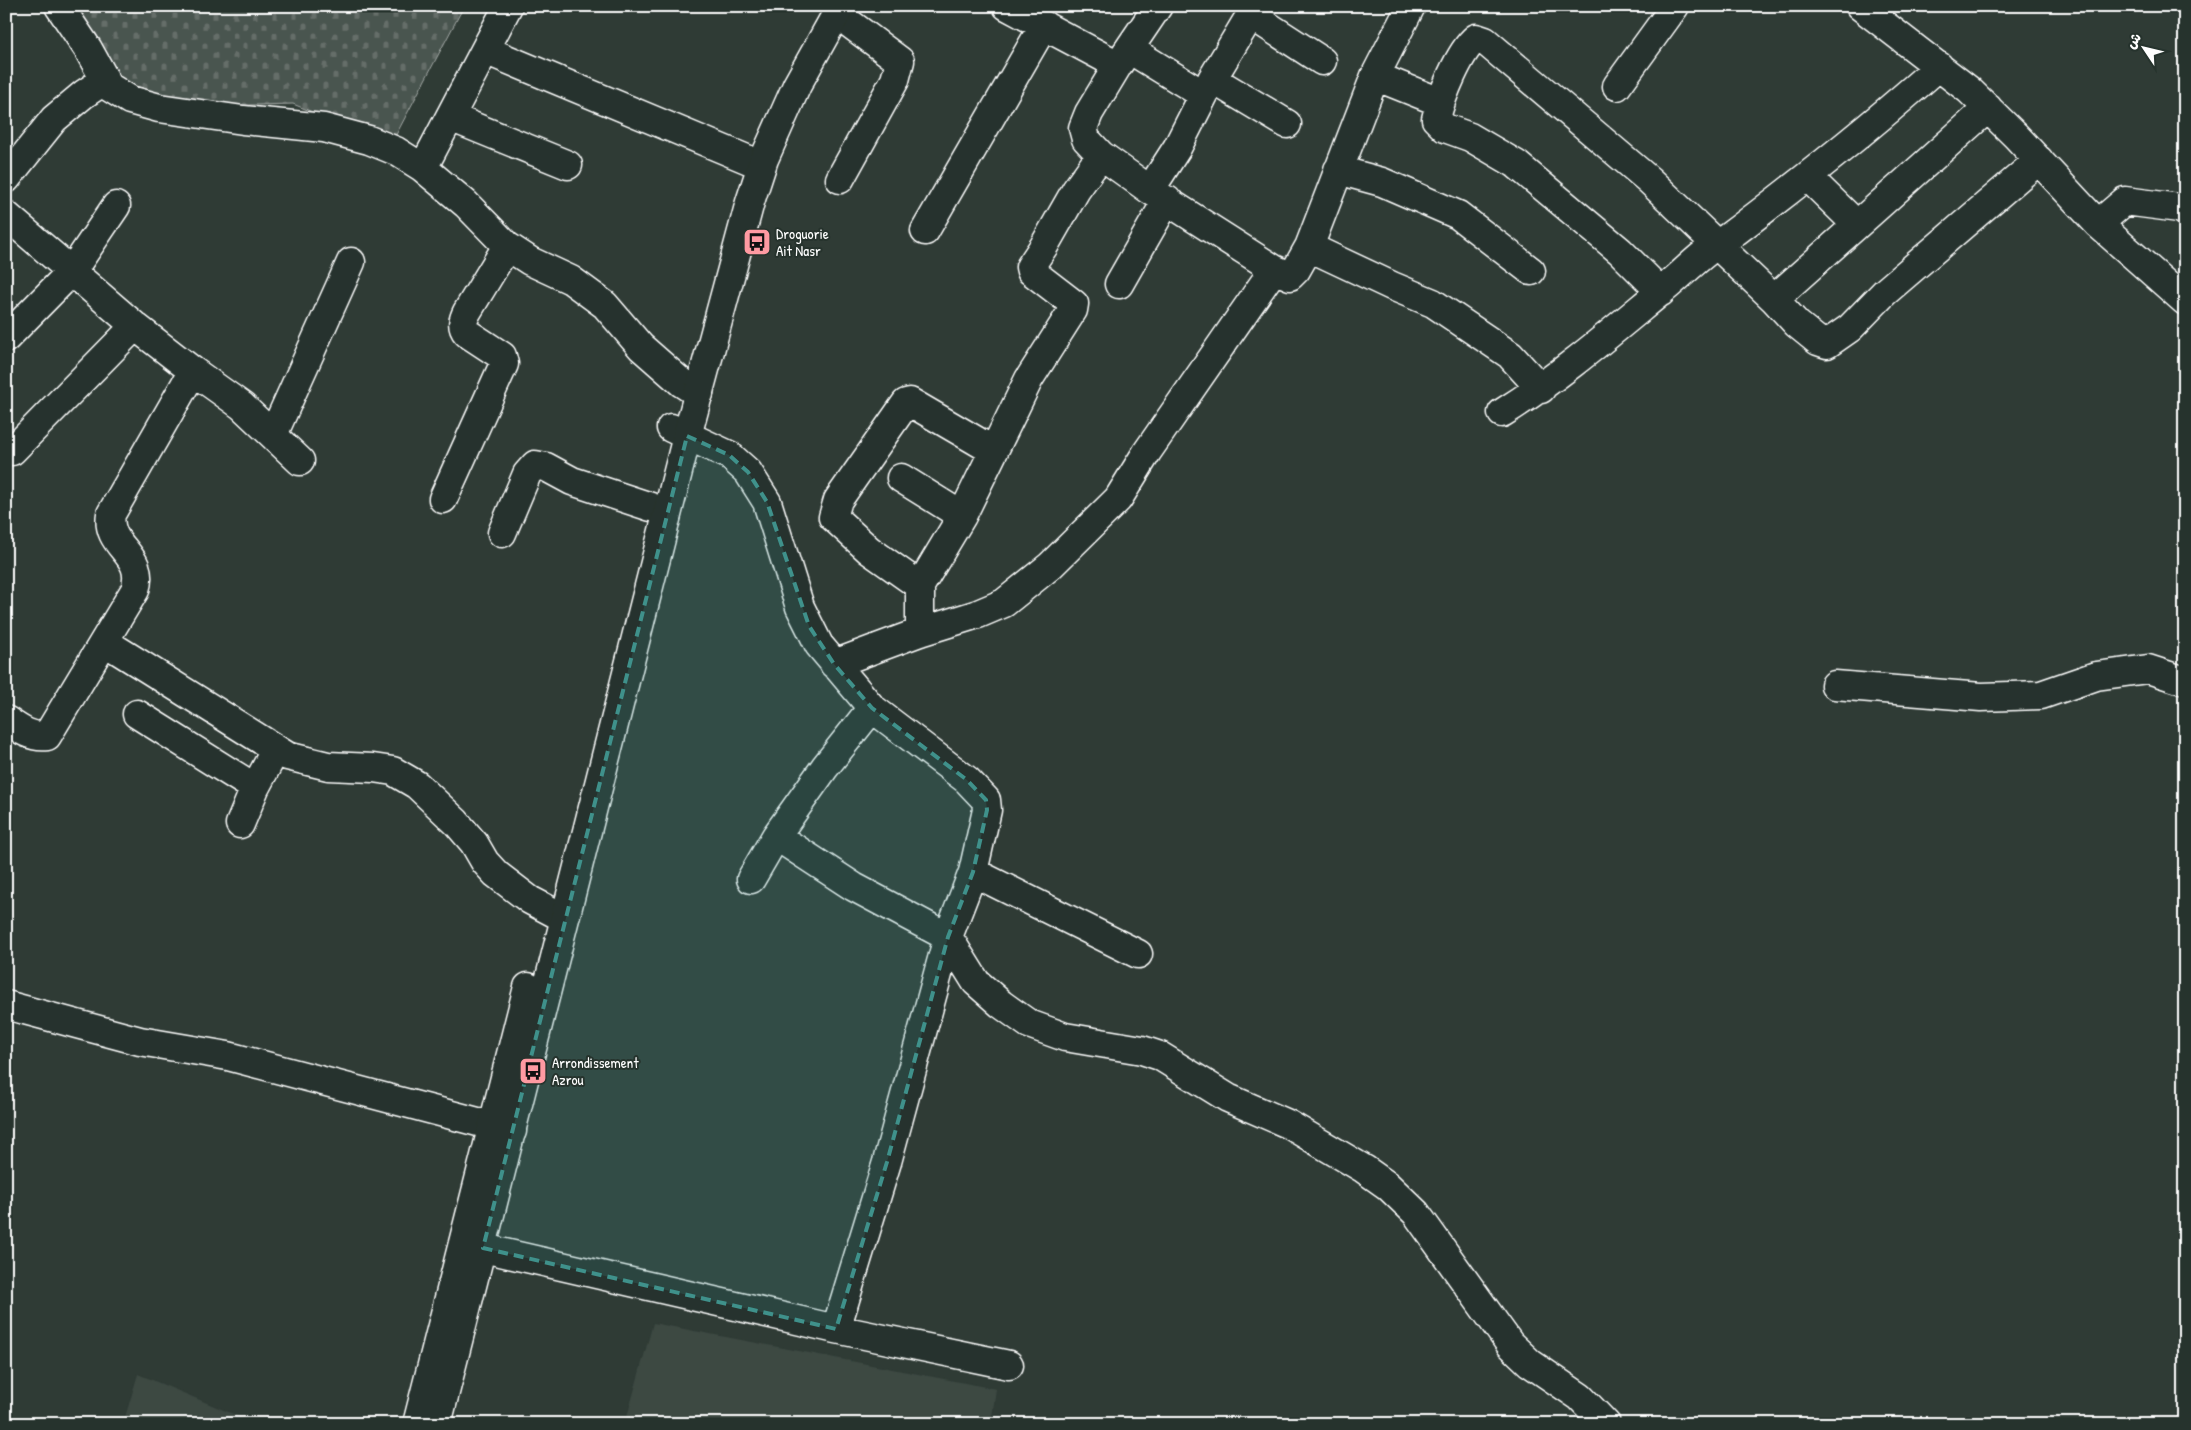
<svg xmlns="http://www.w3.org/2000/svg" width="2191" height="1430" font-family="'Patrick Hand','Playpen Sans Arabic',sans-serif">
  <defs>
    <pattern id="cemetery-stones" width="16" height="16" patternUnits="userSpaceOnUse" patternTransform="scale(1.25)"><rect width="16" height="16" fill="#4a544f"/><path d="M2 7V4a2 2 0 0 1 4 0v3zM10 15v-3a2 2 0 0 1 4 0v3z" fill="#656e69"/></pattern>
  </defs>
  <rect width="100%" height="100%" fill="#2f3b35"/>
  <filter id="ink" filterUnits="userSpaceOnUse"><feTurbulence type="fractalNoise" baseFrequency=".02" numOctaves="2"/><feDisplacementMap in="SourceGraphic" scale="10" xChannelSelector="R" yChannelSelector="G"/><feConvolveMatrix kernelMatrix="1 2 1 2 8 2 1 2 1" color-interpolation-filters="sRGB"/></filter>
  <g filter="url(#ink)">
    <path fill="#3c4842" d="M653,1323L996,1389L991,1424H625Z
      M138,1374L257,1424H123Z"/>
    <path fill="url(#cemetery-stones)" stroke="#a4aaa7" d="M61,6H464L389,148L332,120L293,104L213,106L143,94L101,70Z"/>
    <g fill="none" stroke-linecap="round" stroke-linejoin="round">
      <defs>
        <path id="minor" d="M59,6L88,49L109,87L130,100L159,108L243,120L324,128L369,140L396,151L423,168L466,204L507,246L530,261L571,280L605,305L641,347L682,383L699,394
          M1007,6L1118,65
          M1158,6L1118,65L1089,113L1083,128L1086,139L1101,155L1150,190L1274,269L1290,276L1296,270L1309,247L1375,76L1411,6
          M1860,6L1969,90L2016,136L2098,224L2185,301
          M837,14L900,61L895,80L840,179
          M1251,15L1322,61
          M1129,49L1204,95
          M485,50L749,160
          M1375,76L1440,102
          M1212,79L1287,124
          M1617,86L1675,6
          M450,117L568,165
          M423,168L508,6
          M1338,170L1382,182L1458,215L1531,271
          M1808,177L1857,225
          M6,179L54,119L84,94L105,80
          M1150,190L1177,148L1212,79L1256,6
          M6,215L135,326L193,371L242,406L300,461
          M2098,224L2125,201L2179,208L2185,211
          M925,231L1044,25
          M1309,247L1392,286L1433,303L1510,355L1541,389
          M1119,284L1167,200
          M1661,292L1620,251L1516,164L1470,137L1445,128L1436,119C1441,97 1459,52 1476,38L1485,41L1649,180L1774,299L1797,324L1818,341L1827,344L1850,328L1885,292L2039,160
          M1774,299L1988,108
          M6,338L72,271L116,206
          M1502,413C1558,378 1608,335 1659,293C1682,275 1702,252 1727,238C1800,183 1871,127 1939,66
          M671,428L729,455L748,472L767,502L800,607L819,645L872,708L967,780L986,800L987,810L973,872L948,937L887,1162L836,1329
          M273,435L351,262
          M12,451L135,326
          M901,478L962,516
          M443,499L504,364L502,356L467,333C461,326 463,320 467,312L507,246
          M502,533L527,474L535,465L546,467L572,481L651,507
          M920,586L869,550L833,517L838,500L906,403L910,402L994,451
          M920,632V586L962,516L1029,379L1073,310L1074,304L1031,271L1030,267L1044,246L1076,190L1101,155
          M105,642L287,756L328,766L373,768L393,771L417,785L456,822L474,843L485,862L496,874L530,900L564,918
          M834,664L920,632L978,614L1004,603L1050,566L1118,499L1147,452L1274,269
          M1835,685L1981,697L2041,695L2096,676L2148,669L2185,681
          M137,714L255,788
          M6,720C19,729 31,738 47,736L135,590C147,553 105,548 111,514L193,371
          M240,824L255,788L276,749
          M776,836L825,767L872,708
          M973,872L1138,954
          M751,879L776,836L854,887L948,937L976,982L1001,1004L1029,1024L1065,1037L1142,1050L1160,1056L1228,1098L1288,1124L1364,1169L1388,1186L1416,1213L1510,1344L1530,1363L1580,1397L1606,1424
          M6,1005L140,1041L228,1056L512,1131
          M483,1248L836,1329L1009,1365"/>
        <path id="major" d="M417,1424L528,987
          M437,1424L687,436L750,202L764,159L797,85L841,6"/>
      </defs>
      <use href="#minor" stroke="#fff" stroke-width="31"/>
      <use href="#major" stroke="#fff" stroke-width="31"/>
      <use href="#minor" stroke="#26332d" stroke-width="28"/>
      <use href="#major" stroke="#26332d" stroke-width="28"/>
    </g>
  </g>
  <path fill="#3f918b" fill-opacity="0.2" stroke="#3f918b" stroke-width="4" stroke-dasharray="10 6" stroke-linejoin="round" d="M687,436L729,455L748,472L767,502L809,626L834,664L872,708L967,780L986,800L987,810L973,872L948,937L887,1162L836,1329L483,1248Z"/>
  <defs>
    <symbol id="bus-square" viewBox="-11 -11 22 22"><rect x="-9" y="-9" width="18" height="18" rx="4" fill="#ff9aa2" stroke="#26332d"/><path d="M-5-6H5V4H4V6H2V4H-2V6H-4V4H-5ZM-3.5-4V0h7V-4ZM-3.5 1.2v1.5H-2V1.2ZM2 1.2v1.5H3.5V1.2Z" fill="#111"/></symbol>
  </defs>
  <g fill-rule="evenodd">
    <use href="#bus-square" x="741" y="226" width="32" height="32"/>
    <use href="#bus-square" x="517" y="1055" width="32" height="32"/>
  </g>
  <g text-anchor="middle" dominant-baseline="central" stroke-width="4" stroke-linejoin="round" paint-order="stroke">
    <g font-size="15" fill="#fff" stroke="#26332d" text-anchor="start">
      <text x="776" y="233">Droguorie<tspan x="776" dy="17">Ait Nasr</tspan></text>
      <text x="552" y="1062">Arrondissement<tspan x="552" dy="17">Azrou</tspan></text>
    </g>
  </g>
  <rect width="2191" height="1430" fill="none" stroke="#26332d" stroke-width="25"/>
  <rect x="12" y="12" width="2166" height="1405" fill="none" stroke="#fff" stroke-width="2" filter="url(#ink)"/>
  <g transform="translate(2144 48) rotate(305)" stroke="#26332d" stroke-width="4" paint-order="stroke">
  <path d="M0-4L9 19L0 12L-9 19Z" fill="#ffffff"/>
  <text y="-8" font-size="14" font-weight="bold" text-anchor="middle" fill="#ffffff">ش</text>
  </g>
</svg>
